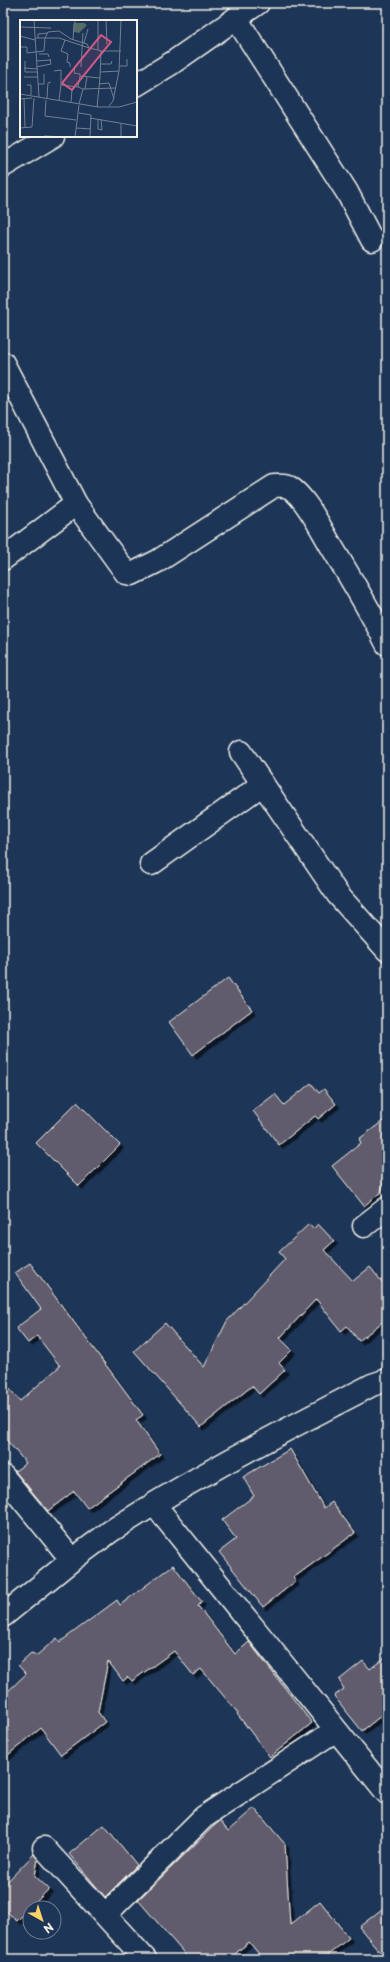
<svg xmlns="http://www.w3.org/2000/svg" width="390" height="1962" font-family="'Playpen Sans',sans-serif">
  <defs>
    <filter id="shadow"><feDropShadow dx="3.5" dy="3.5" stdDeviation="0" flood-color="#0009"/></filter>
  </defs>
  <rect width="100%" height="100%" fill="#1d3557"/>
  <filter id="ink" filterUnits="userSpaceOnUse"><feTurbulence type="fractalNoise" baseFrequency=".025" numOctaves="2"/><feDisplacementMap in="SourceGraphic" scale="8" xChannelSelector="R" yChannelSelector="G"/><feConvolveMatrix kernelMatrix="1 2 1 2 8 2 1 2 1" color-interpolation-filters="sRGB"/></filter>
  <g filter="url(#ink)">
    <path fill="#605c6e" stroke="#f4f1e8" filter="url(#shadow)" d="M228,978L252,1010L193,1055L169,1022Z
      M311,1083L319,1093L324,1089L336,1104L318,1119L315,1116L279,1145L253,1111L275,1094L284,1105Z
      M77,1102L120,1145L79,1186L36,1143Z
      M387,1118V1179L384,1181L381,1192L364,1206L332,1166L361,1143L359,1139Z
      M309,1224L313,1229L318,1224L334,1241L324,1250L353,1281L370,1267L387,1288V1318L359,1341L347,1326L341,1331L316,1299L280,1338L292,1350L279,1363L285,1370L259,1394L252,1386L201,1427L134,1351L165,1323L204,1367L227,1321L285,1259L279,1252Z
      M30,1263L143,1415L136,1420L160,1454L87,1508L74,1491L48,1511L15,1471L26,1463L3,1436V1381L20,1401L60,1366L37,1336L28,1343L16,1328L41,1309L15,1273Z
      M290,1449L324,1508L332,1502L355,1533L293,1578L296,1581L263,1607L219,1552L236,1539L222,1520L254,1496L243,1477Z
      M173,1565L202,1602L198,1606L235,1654L249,1642L312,1723L270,1757L237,1714L238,1713L201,1669L193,1675L174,1651L132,1681L128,1677L123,1681L108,1661L98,1712L105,1722L61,1755L41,1728L3,1759V1696L26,1674L18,1665L31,1653L37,1655L57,1638L60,1642L117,1600L120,1605Z
      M387,1656V1711L362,1731L334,1696L344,1689L339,1680L363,1661L370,1669Z
      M254,1808L285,1844L290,1925L320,1901L349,1938L323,1959H263L249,1942L229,1959H189L138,1900L214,1826L220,1821L228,1831Z
      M104,1825L137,1865L105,1897L69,1854Z
      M34,1854L38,1859L35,1876L49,1889L17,1921L3,1908V1886Z
      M387,1905V1959H386L359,1927Z"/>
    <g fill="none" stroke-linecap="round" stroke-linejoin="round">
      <defs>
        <path id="minor" d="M236,18L347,192L372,240
          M136,85L172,63L258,3
          M3,166L53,136
          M3,363L76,504L126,573L132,574L158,561L274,486C279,486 284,485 289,487C305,496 321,529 330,544C350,577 370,610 387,644
          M3,559L76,504
          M241,752L338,895L387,950
          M151,864L263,784
          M364,1226L387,1208
          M387,1380L372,1385C299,1423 225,1461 154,1504L387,1793
          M3,1476L72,1560L111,1531L154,1504
          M3,1616L72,1560
          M44,1848L145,1959
          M105,1915L204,1817L336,1730"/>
      </defs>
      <use href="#minor" stroke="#f4f1e8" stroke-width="25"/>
      <use href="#minor" stroke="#1d3557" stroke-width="22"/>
    </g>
  </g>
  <g transform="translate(20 20)">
    <rect width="117" height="117" fill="#1d3557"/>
    <path d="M54,3H64L67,5L59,13L54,12Z" fill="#566d68"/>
    <path fill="none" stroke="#738091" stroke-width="1" d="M14,0L19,77M86,0L87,24M0,7L31,8M0,16L15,20M15,18H39L69,28M18,18V14L28,13M45,20L41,31L48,34L47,42L50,43V47M53,20L54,4L56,0M64,23L68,9M0,27H7V33L24,31L25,18L28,12L39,11L51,19L67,24L69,28L78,30V0M81,31H101M19,34H28L29,37M5,41V52H17M16,41L31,40M81,44H91L92,41M55,46L54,53L60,54V56L80,58L81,31L78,30M100,46H107V39M16,47L31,44L30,39M61,47L63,13M4,48L17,49M34,51L41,50V65L58,67M81,52L99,51M60,56L58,67L63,69L96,68M4,57H18M18,64H24V54M79,64L89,63L94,79M7,65H11V75M65,69L67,57M0,74L78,87H99L117,82M4,78L5,108M27,78L28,63L31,62M0,79L12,78M26,80L25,96L56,100M39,80L41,65M51,82L52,70M59,84L63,69M89,86L93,81L99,51L101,0M77,87L80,58M59,93L71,95L70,116M70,98L117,106M78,99V109L82,110L81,99M101,104V117M0,108L12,107L14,78M56,108L71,109M24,116L49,117M55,117L59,85"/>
    <path fill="#d15985" fill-opacity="0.15" stroke="#d15985" stroke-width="2" d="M81,15L91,22L52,70L42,63Z"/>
    <rect width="117" height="117" fill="none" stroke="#f4f1e8" stroke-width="2"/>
  </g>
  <rect width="390" height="1962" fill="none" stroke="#1d3557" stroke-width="16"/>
  <rect x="8" y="8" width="374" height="1946" fill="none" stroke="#f4f1e8" stroke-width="1.5" filter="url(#ink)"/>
  <g transform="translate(42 1920) rotate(141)"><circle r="19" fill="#1d3557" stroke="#738091"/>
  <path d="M0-3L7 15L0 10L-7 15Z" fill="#ffd166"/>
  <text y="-6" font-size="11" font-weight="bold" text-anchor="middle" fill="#f4f1e8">N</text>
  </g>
</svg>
